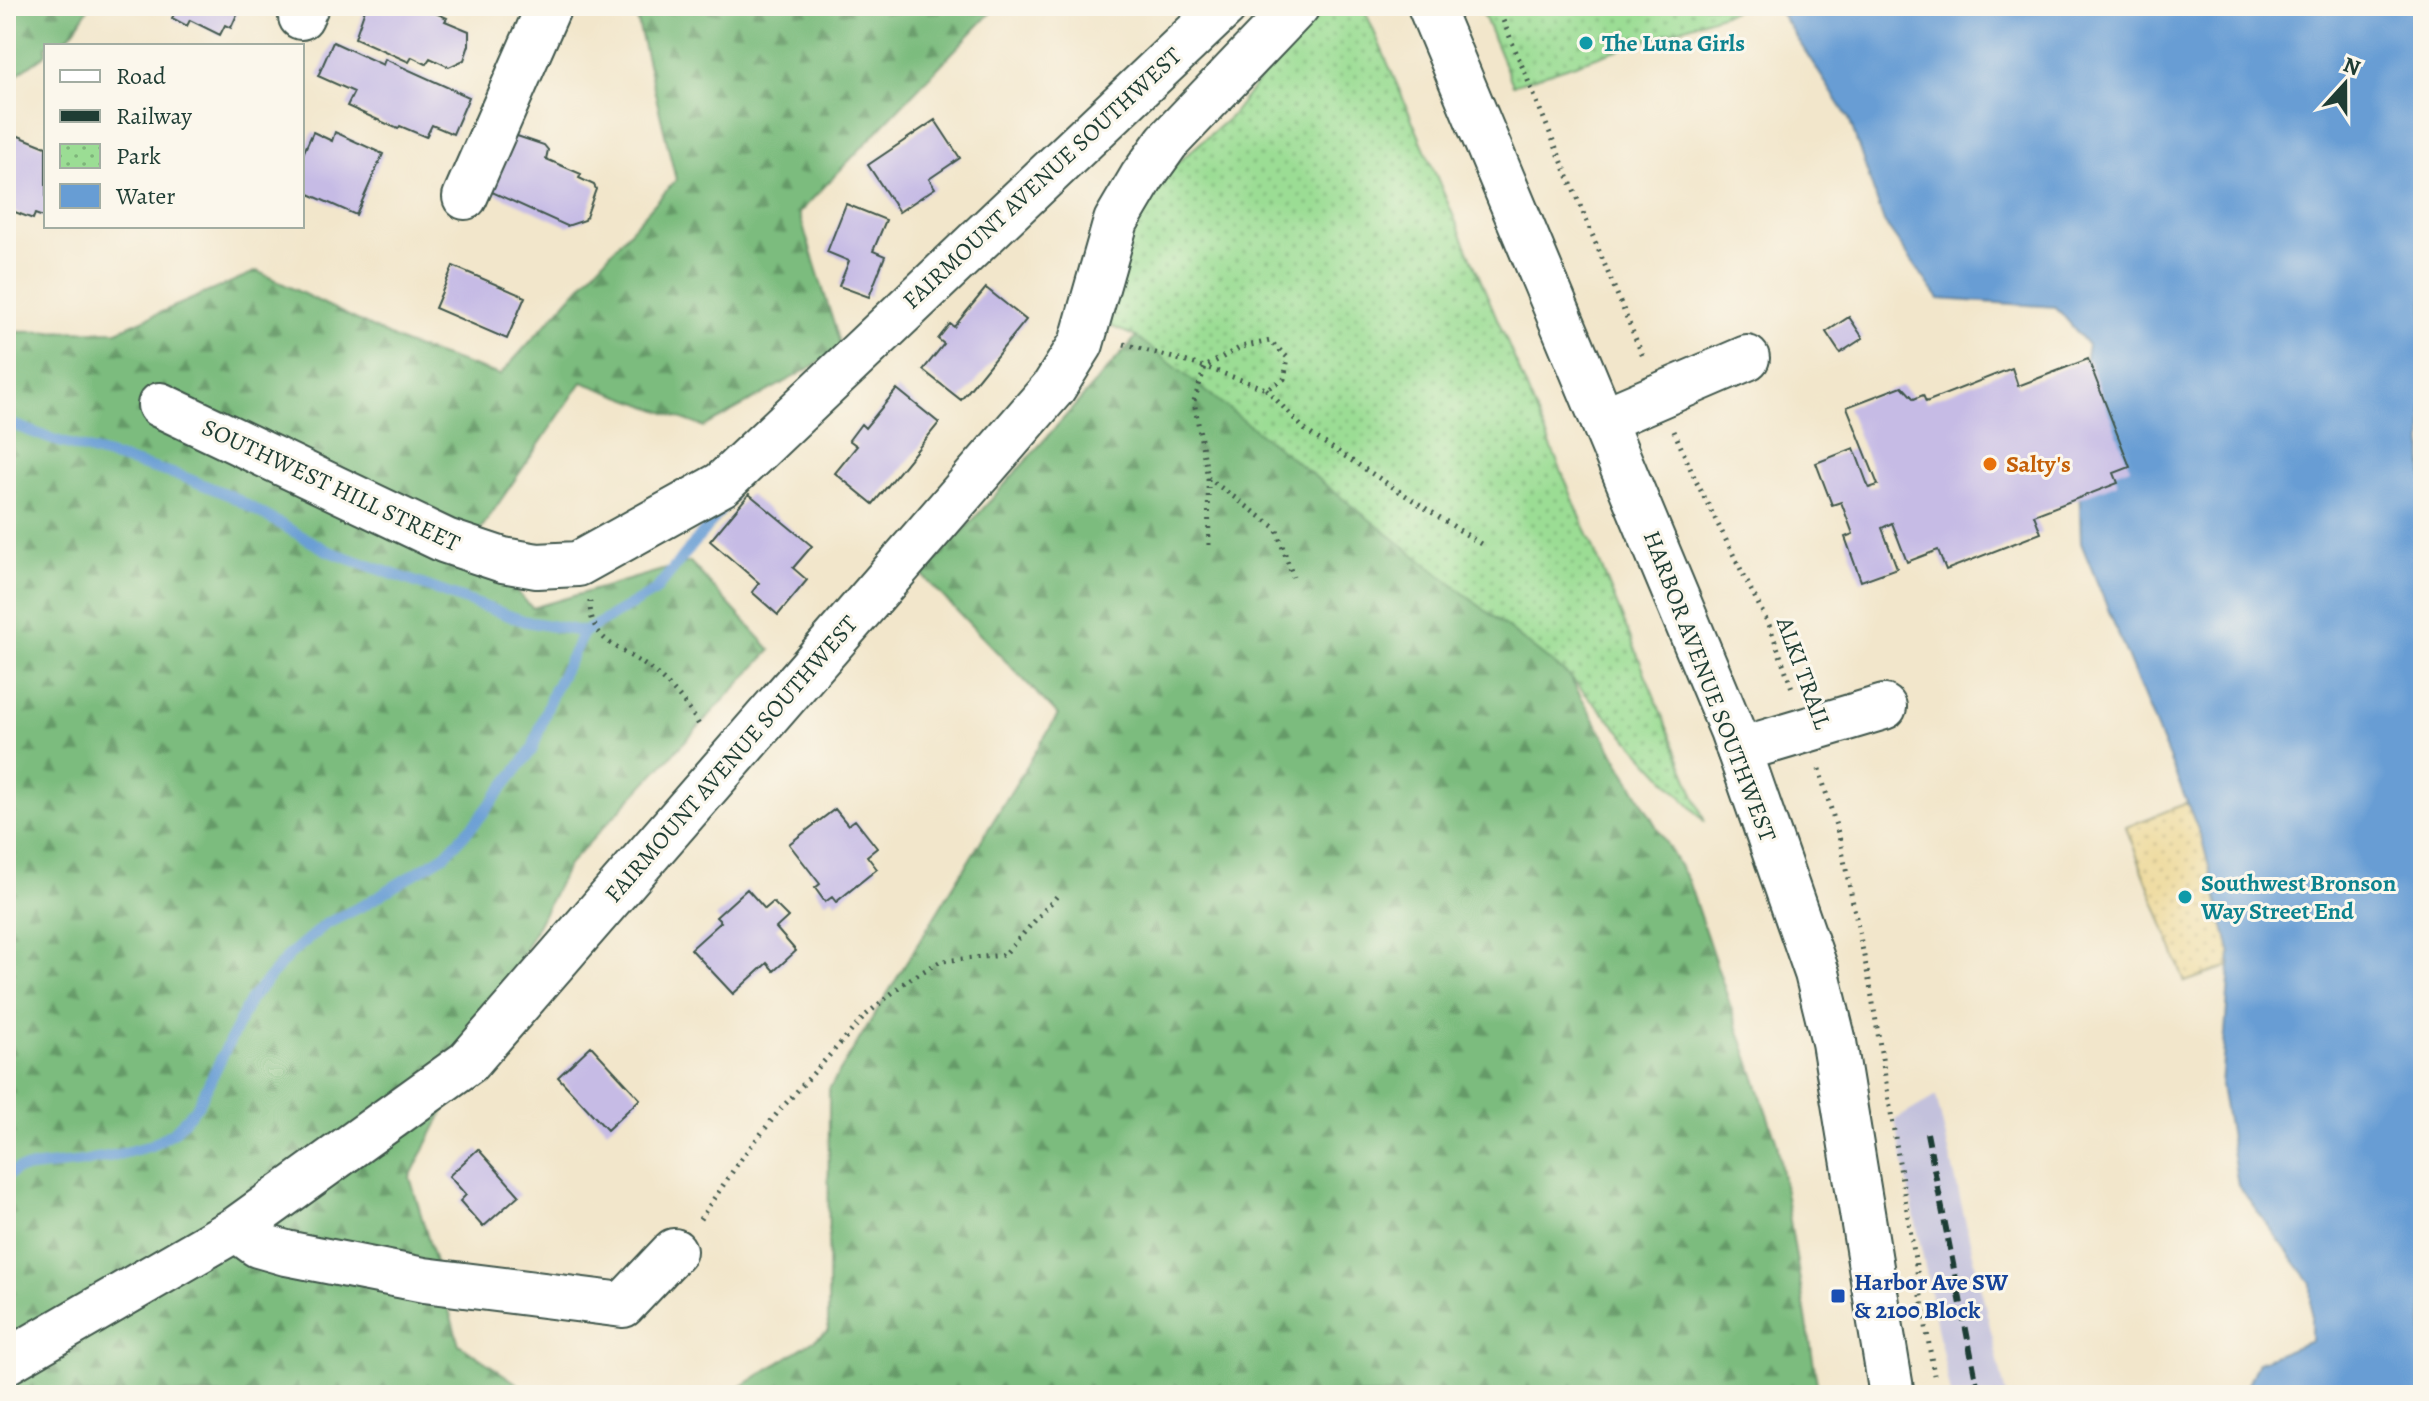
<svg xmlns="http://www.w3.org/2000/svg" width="2429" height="1401" font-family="Alegreya,serif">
  <defs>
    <pattern id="forest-firs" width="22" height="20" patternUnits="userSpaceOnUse" patternTransform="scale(2)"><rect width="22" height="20" fill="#7cbc7e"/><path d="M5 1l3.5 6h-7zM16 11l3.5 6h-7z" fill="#659a68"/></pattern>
    <pattern id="sand-dots" width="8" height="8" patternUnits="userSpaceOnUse" patternTransform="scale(2)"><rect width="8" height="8" fill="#eeda9e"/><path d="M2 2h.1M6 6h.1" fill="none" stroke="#ccbc89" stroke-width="1.8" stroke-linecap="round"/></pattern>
    <pattern id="park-dots" width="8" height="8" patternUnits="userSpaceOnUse" patternTransform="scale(2)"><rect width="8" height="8" fill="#9bdd94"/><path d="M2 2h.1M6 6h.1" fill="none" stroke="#7eb47a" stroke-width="1.8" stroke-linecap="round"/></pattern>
  </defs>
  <rect width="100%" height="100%" fill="#fbf7ec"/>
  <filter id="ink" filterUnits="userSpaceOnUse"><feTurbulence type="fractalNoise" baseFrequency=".0125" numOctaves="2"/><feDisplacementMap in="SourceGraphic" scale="16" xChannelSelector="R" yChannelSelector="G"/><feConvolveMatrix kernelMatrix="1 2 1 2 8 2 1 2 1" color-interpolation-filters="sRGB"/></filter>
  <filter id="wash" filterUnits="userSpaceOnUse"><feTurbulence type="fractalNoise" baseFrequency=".006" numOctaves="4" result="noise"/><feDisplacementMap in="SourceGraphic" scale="32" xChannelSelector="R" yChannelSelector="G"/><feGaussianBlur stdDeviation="1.8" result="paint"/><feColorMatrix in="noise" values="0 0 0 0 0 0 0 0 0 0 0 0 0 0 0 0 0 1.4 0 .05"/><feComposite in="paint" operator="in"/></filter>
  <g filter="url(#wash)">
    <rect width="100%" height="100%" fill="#f2e6cb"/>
    <path fill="#c3c1dc" d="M1936,1096L2006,1395H1951L1895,1120Z"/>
    <path fill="url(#forest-firs)" stroke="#4e7c59" stroke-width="2" d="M6,6H90C78,23 69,46 46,46V54L6,82Z
      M634,6H997L799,213L842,350L704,427L582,382L472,542L532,608L690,562L771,650L568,865L410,1177L459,1344L534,1395H6V332L117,331L257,271L406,344L500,375L676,180Z
      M1137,336L1569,676L1688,881L1777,1143L1819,1395H728L828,1331L829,1089L1058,715L923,576Z"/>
    <path fill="url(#sand-dots)" stroke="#868c69" stroke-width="2" d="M2187,803L2202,839L2231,954L2230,966L2185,982L2126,827Z"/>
    <path fill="url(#park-dots)" stroke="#5d8d64" stroke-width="2" d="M1331,6H1363C1480,276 1596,548 1705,822L1569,676L1137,337L1110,326L1131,233L1166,173L1230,117L1268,69L1316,17Z
      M1480,6H1748L1513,85Z"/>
    <path fill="#679dd4" stroke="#436d84" stroke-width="2" d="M1776,6H2423V1395H2243L2258,1362L2311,1341V1283L2238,1185L2221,1086L2231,954L2202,839L2081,543L2077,407L2088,345L2056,307L1939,299L1884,222L1849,119Z"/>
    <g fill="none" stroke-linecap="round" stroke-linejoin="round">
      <path stroke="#679dd4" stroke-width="11" d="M6,422L54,440L181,476L229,495L328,551L524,621L584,632
        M6,1176L18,1169L79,1162L116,1155L150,1146L174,1132L198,1105L250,1000L289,955L326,924L364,905L445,855L478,820L532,750L553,692L584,632L655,591L731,498"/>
    </g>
    <g id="blocks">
      <path fill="#c6bbe5" d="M166,6H232L239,10L231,28L225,25L220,35L190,20L187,26L172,18L176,11Z
        M366,6H420L447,18L445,21L469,31V45L464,60L449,67L430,58L426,64L412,57L409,62L355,38Z
        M333,42L383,65L385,59L469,97L453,134L432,125L426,137L400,126L398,129L347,106L354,92L318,76Z
        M935,120L960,158L929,179L935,188L899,212L868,165Z
        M313,132L332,141L335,132L383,154L356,215L302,191V156Z
        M511,134L544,145L548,150L546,159L581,174L579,178L594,185L596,189L585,220L567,226L481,187Z
        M16,135L46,147V218L35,214L33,219L7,209L13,195L6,192V143L13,145Z
        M846,204L886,220L873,251L885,256L869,297L839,286L849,261L827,252Z
        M453,266L525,297L507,339L435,308Z
        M986,288L1026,320L961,400L923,370L944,344L938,339L950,324L954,327Z
        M1849,317L1863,338L1840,353L1826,332Z
        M2088,359L2130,467L2114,473L2118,483L2034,515L2041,533L1946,570L1938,550L1907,562L1892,523L1882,528L1897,568L1861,581L1845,537L1853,534L1841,502L1832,505L1816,463L1854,448L1869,488L1878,485L1847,407L1902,386L1914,399L1923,395L1926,402L2012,368L2018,386Z
        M897,389L939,423L873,504L835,473L857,446L849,440L861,424L865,428Z
        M749,494L812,546L793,568L807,580L778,615L752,592L759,583L710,541Z
        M835,809L848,825L855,820L877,848L867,856L877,869L836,902L832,897L825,902L815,888L820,884L789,844Z
        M747,889L765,909L773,902L788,917L776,928L796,951L774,971L767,963L733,994L691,949L721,922L716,917Z
        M591,1046L640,1099L607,1130L558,1077Z
        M478,1149L519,1195L483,1227L460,1201L466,1195L449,1176Z"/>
    </g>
  </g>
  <g filter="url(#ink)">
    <use href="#blocks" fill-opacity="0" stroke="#3f564b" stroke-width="2"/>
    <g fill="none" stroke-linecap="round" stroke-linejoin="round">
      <defs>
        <path id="minor" d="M301,17L306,6
          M465,197L549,6
          M160,405L446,541L503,560L537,566L578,564L722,484L1225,6
          M1603,420L1747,358
          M1739,750L1884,707
          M236,1229L258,1245L286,1253L424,1280L623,1305L674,1251
          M6,1362L236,1229L468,1062L1054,387L1081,344L1116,221L1142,177L1167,142L1297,6"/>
        <path id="major" d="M1430,6L1732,730L1817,973L1834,1042L1892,1395"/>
      </defs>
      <use href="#minor" stroke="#3f564b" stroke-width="48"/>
      <use href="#major" stroke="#3f564b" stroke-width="48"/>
      <path stroke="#3f564b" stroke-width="5" stroke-dasharray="2 6" stroke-linecap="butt" d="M1497,6L1644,359
        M1124,344L1205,367L1241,347L1270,341L1288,358L1284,379L1266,389L1205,367L1194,401L1208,478L1276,528L1293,577
        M1266,389L1306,431L1484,546
        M1674,431L1695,479L1770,627L1793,691
        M1208,479L1209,546
        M590,601C589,644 625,648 653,671C672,687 690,707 701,729
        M1819,769L1839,836L1870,985L1934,1375
        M700,1219L741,1159L779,1111L866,1015L905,982L941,961L1004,955L1058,895"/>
      <use href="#minor" stroke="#fff" stroke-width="44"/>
      <use href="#major" stroke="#fff" stroke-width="44"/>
      <path stroke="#1f3d34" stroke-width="6" stroke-dasharray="12 6" stroke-linecap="butt" d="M1927,1133L1979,1395"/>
    </g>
  </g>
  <g fill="#0f9aa8" stroke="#fbf7ec" stroke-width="3">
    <circle cx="1586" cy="43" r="8"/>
    <circle cx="2185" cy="897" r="8"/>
  </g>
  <circle fill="#e8710a" stroke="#fbf7ec" stroke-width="3" cx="1990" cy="464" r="8"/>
  <rect fill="#1a4fb4" stroke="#fbf7ec" stroke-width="3" x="1830" y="1288" width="16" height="16" rx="4"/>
  <g text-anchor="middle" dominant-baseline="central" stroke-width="6" stroke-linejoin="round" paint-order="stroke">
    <g font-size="24" font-weight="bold" fill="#0d838f" stroke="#fbf7ec" text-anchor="start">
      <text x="1602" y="43">The Luna Girls</text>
      <text x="2201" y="883">Southwest Bronson<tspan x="2201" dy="28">Way Street End</tspan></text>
    </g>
    <g font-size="24" fill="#1f3d34" stroke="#fbf7ec">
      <text transform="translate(1042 178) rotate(-43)">FAIRMOUNT AVENUE SOUTHWEST</text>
      <text transform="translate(331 485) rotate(25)">SOUTHWEST HILL STREET</text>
      <text transform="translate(1804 673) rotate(70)">ALKI TRAIL</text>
      <text transform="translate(1710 686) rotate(69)">HARBOR AVENUE SOUTHWEST</text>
      <text transform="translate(731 759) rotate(-49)">FAIRMOUNT AVENUE SOUTHWEST</text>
    </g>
    <g font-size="24" font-weight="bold" fill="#c56008" stroke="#fbf7ec" text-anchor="start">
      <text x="2006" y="464">Salty's</text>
    </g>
    <g font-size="24" font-weight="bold" fill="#164399" stroke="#fbf7ec" text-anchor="start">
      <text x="1854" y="1282">Harbor Ave SW<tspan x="1854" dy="28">&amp; 2100 Block</tspan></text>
    </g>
  </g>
  <rect width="2429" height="1401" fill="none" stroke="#fbf7ec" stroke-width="32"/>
  <rect x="44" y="44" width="260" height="184" fill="#fbf7ec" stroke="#a3ada2" stroke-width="2"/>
  <rect x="60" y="70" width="40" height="12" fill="#ffffff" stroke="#a3ada2" stroke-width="2"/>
  <text x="116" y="84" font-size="24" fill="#1f3d34">Road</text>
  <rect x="60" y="110" width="40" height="12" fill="#1f3d34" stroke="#a3ada2" stroke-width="2"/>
  <text x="116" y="124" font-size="24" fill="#1f3d34">Railway</text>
  <rect x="60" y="144" width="40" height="24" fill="url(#park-dots)" stroke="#a3ada2" stroke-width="2"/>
  <text x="116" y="164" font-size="24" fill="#1f3d34">Park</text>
  <rect x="60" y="184" width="40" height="24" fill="#679dd4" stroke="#a3ada2" stroke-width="2"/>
  <text x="116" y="204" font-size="24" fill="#1f3d34">Water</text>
  <g transform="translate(2345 84) rotate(21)" stroke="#fbf7ec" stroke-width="6" paint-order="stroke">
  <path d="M0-6L14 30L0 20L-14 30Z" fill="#1f3d34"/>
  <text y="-12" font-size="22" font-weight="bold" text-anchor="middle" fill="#1f3d34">N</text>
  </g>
</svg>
